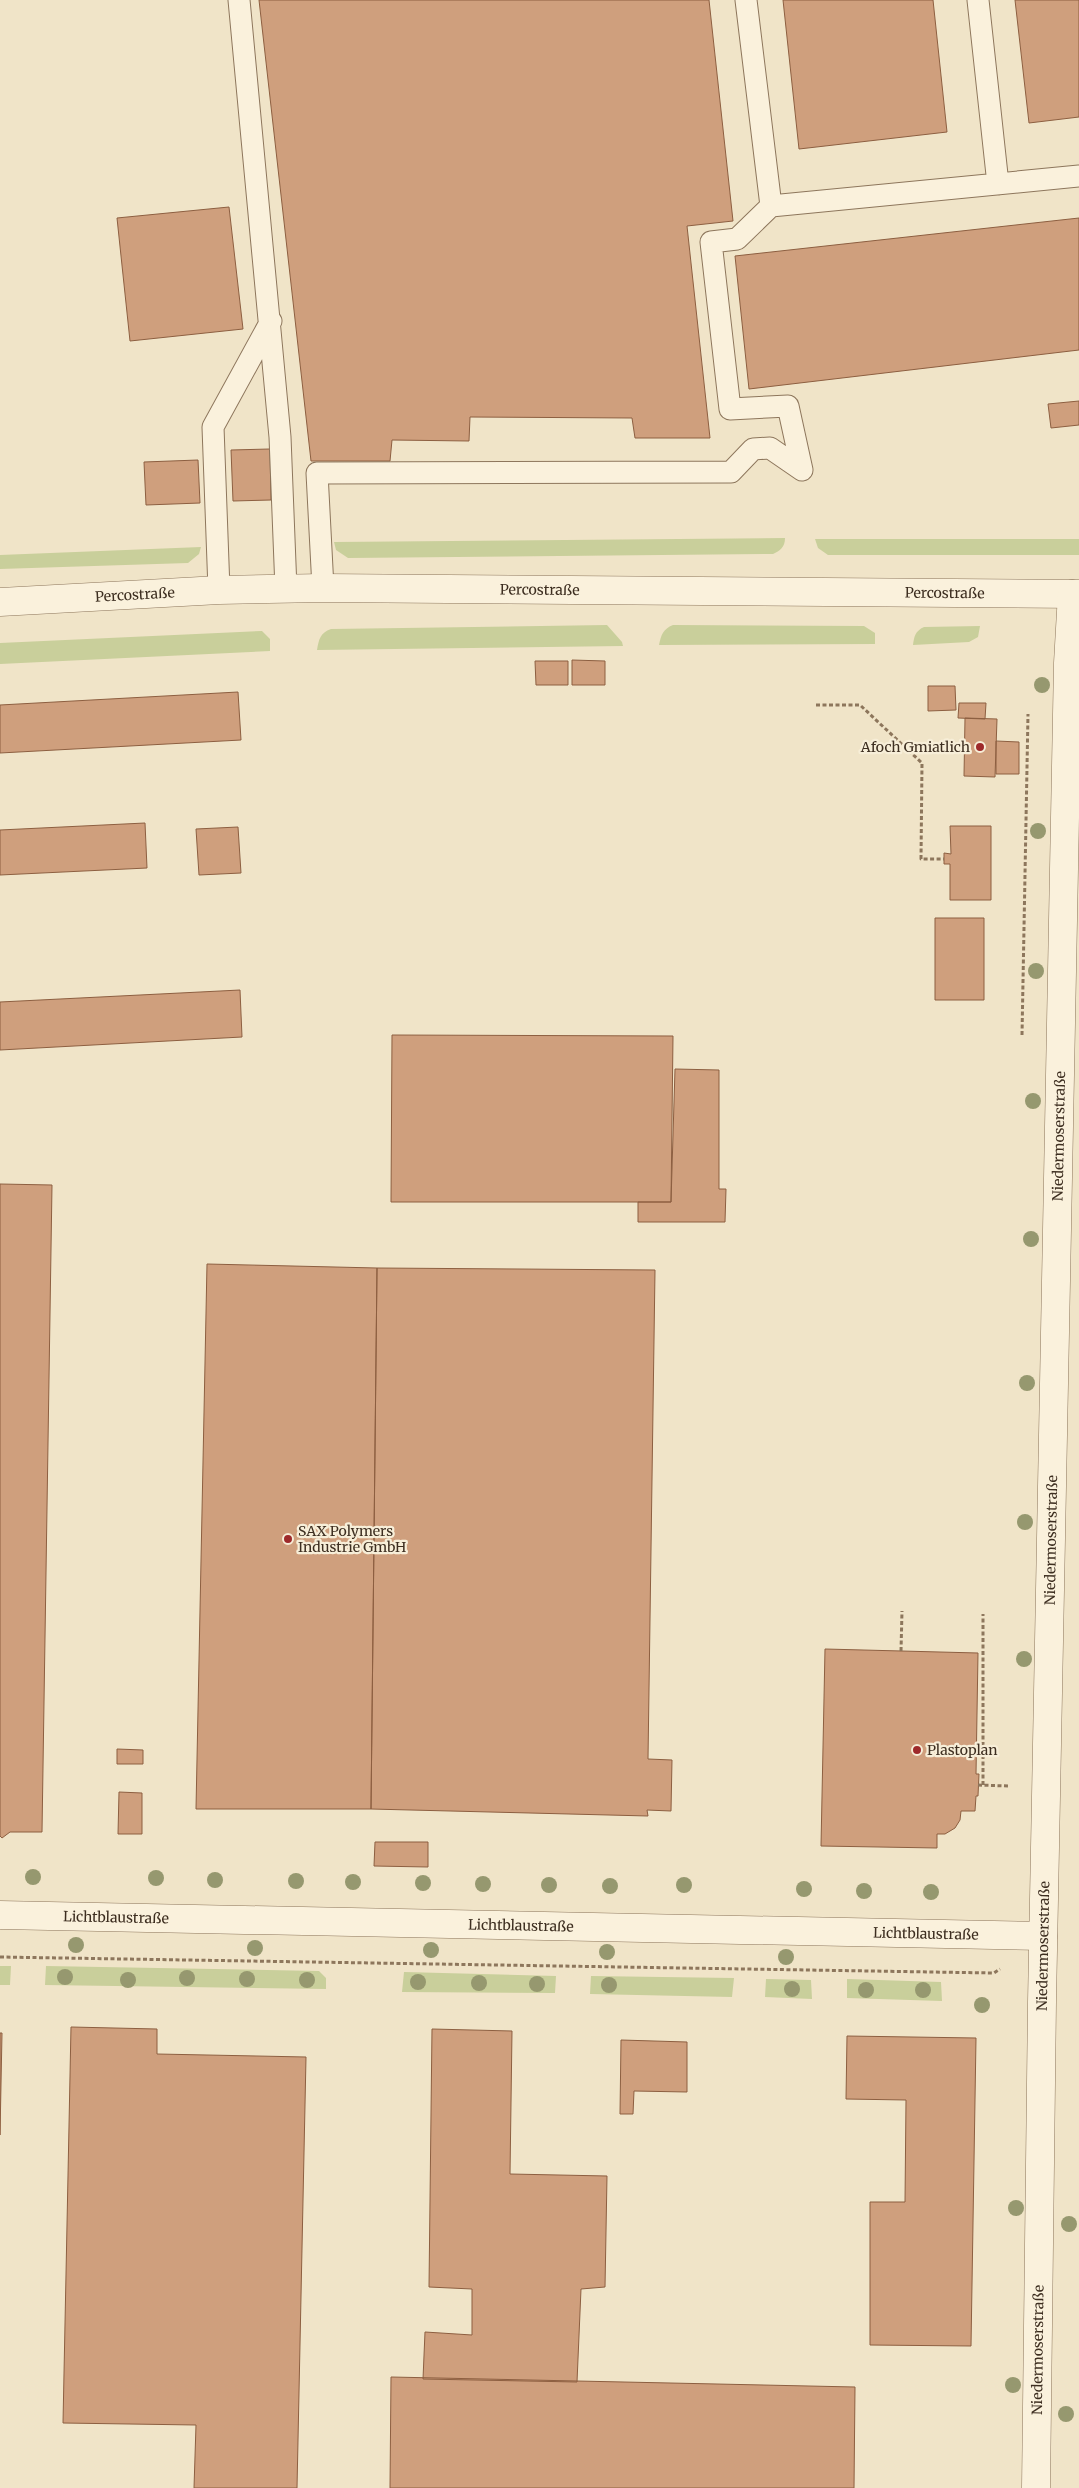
<svg xmlns="http://www.w3.org/2000/svg" width="1079" height="2488" font-family="Merriweather,serif">
  <rect width="100%" height="100%" fill="#f0e4c8"/>
  <path fill="#c9cf9b" d="M785,538C785,547 780,551 773,554L348,558L336,550L334,542Z
    M815,539H1079V555H828L818,548Z
    M201,547L199,554L188,563L0,569V555Z
    M607,625L622,642L623,646L317,650C319,639 320,633 331,629Z
    M673,625L864,626L875,633V644L659,645C661,635 663,629 673,625Z
    M980,626L978,637L969,642L913,645C914,637 915,631 924,627Z
    M262,631L270,639V651L0,664V643Z
    M0,1966H11L10,1985H0Z
    M46,1966L319,1971L326,1978V1989L45,1985Z
    M404,1972L556,1976L555,1993L402,1992Z
    M591,1976L734,1978L732,1997L590,1994Z
    M766,1979L811,1980L812,1999L765,1997Z
    M847,1979L941,1982L942,2001L847,1998Z"/>
  <path fill="#cf9f7d" stroke="#8d5f41" d="M259,0H709L733,221L687,226L710,438H635L632,418L470,417L469,441L392,440L390,461H311Z
    M783,0H933L947,132L799,149Z
    M1015,0H1079V117L1029,123Z
    M229,207L243,329L130,341L117,218Z
    M1079,218V350L749,389L735,256Z
    M1079,401V425L1051,428L1048,404Z
    M270,449L271,500L233,501L231,450Z
    M198,460L200,503L146,505L144,462Z
    M572,660L605,661V685H572Z
    M535,661H568V685H536Z
    M928,686H955L956,710L928,711Z
    M238,692L241,740L0,753V705Z
    M959,703H986L985,719L958,718Z
    M965,718L997,719L995,777L964,776Z
    M996,741L1019,742V774H996Z
    M145,823L147,868L0,875V830Z
    M950,826H991V900H950V864H944V853L951,854Z
    M238,827L241,873L199,875L196,829Z
    M935,918H984V1000H935Z
    M240,990L242,1037L0,1050V1002Z
    M392,1035L673,1036L671,1202H391Z
    M675,1069L719,1070V1189H726L725,1222H638V1202H671Z
    M0,1184L52,1185L42,1832H10L2,1838L0,1836Z
    M207,1264L377,1268L371,1809H196Z
    M377,1268L655,1270L648,1759L672,1760L671,1811L647,1810L648,1816L371,1809Z
    M825,1649L978,1653L976,1774H979L978,1796H976L975,1811H961L960,1820L955,1828L945,1834H937V1848L821,1846Z
    M117,1749L143,1750V1764H117Z
    M119,1792L142,1793V1834H118Z
    M375,1842H428V1867L374,1866Z
    M71,2027L157,2029V2054L306,2057L297,2488H194L196,2425L63,2423Z
    M432,2029L512,2031L510,2174L607,2176L605,2287L581,2289L577,2382L423,2379L425,2332L472,2335V2289L429,2287Z
    M0,2033H2L0,2135Z
    M847,2036L976,2038L971,2346L870,2345V2202H905L906,2100L846,2099Z
    M621,2040L687,2042V2092L634,2091L633,2114H620Z
    M391,2377L855,2387L854,2488H390Z"/>
  <g fill="none" stroke-linecap="round" stroke-linejoin="round">
    <defs>
      <path id="lane" d="M239,0L280,437L286,589
        M746,0L771,206
        M978,0L998,184
        M802,470L788,406L730,409L711,242L737,239L771,206L1079,176
        M323,588L317,473L731,472L753,449L770,448L802,470
        M219,590L213,427L271,321"/>
      <g id="street">
        <path id="s1" d="M0,602L219,590L323,588L1079,594"/>
        <path id="s2" d="M0,1915L1043,1936"/>
        <path id="s3" d="M1036,2488L1042,2002L1068,663L1072,594"/>
      </g>
    </defs>
    <use href="#lane" stroke="#8d765c" stroke-width="23"/>
    <use href="#street" stroke="#8d765c" stroke-width="29"/>
    <path stroke="#8d765c" stroke-width="3" stroke-dasharray="4 2.5" stroke-linecap="butt" d="M816,705H860L922,763L921,859H944
      M1022,1035L1028,714
      M901,1651L902,1611
      M978,1785L1009,1786
      M983,1785V1614
      M0,1957L994,1973L1000,1969"/>
    <use href="#lane" stroke="#faf1dc" stroke-width="21"/>
    <use href="#street" stroke="#faf1dc" stroke-width="28"/>
  </g>
  <g fill="#96986f">
    <circle cx="1042" cy="685" r="8"/>
    <circle cx="1038" cy="831" r="8"/>
    <circle cx="1036" cy="971" r="8"/>
    <circle cx="1033" cy="1101" r="8"/>
    <circle cx="1031" cy="1239" r="8"/>
    <circle cx="1027" cy="1383" r="8"/>
    <circle cx="1025" cy="1522" r="8"/>
    <circle cx="1024" cy="1659" r="8"/>
    <circle cx="33" cy="1877" r="8"/>
    <circle cx="156" cy="1878" r="8"/>
    <circle cx="215" cy="1880" r="8"/>
    <circle cx="296" cy="1881" r="8"/>
    <circle cx="353" cy="1882" r="8"/>
    <circle cx="423" cy="1883" r="8"/>
    <circle cx="483" cy="1884" r="8"/>
    <circle cx="549" cy="1885" r="8"/>
    <circle cx="684" cy="1885" r="8"/>
    <circle cx="610" cy="1886" r="8"/>
    <circle cx="804" cy="1889" r="8"/>
    <circle cx="864" cy="1891" r="8"/>
    <circle cx="931" cy="1892" r="8"/>
    <circle cx="76" cy="1945" r="8"/>
    <circle cx="255" cy="1948" r="8"/>
    <circle cx="431" cy="1950" r="8"/>
    <circle cx="607" cy="1952" r="8"/>
    <circle cx="786" cy="1957" r="8"/>
    <circle cx="65" cy="1977" r="8"/>
    <circle cx="187" cy="1978" r="8"/>
    <circle cx="247" cy="1979" r="8"/>
    <circle cx="128" cy="1980" r="8"/>
    <circle cx="307" cy="1980" r="8"/>
    <circle cx="418" cy="1982" r="8"/>
    <circle cx="479" cy="1983" r="8"/>
    <circle cx="537" cy="1984" r="8"/>
    <circle cx="609" cy="1985" r="8"/>
    <circle cx="792" cy="1989" r="8"/>
    <circle cx="866" cy="1990" r="8"/>
    <circle cx="923" cy="1990" r="8"/>
    <circle cx="982" cy="2005" r="8"/>
    <circle cx="1016" cy="2208" r="8"/>
    <circle cx="1069" cy="2224" r="8"/>
    <circle cx="1013" cy="2385" r="8"/>
    <circle cx="1066" cy="2414" r="8"/>
  </g>
  <g fill="#9e2a2b" stroke="#f7eed8" stroke-width="2">
    <circle cx="980" cy="747" r="5"/>
    <circle cx="288" cy="1539" r="5"/>
    <circle cx="917" cy="1750" r="5"/>
  </g>
  <g text-anchor="middle" dominant-baseline="central" stroke-width="4.5" stroke-linejoin="round" paint-order="stroke">
    <g font-size="14" fill="#3d2e20" stroke="#f7eed8">
      <text stroke="none"><textPath href="#s1" startOffset="540">Percostraße</textPath></text>
      <text stroke="none"><textPath href="#s1" startOffset="945">Percostraße</textPath></text>
      <text stroke="none"><textPath href="#s1" startOffset="135">Percostraße</textPath></text>
      <text stroke="none"><textPath href="#s3" startOffset="1352">Niedermoserstraße</textPath></text>
      <text stroke="none"><textPath href="#s3" startOffset="948">Niedermoserstraße</textPath></text>
      <text stroke="none"><textPath href="#s2" startOffset="116">Lichtblaustraße</textPath></text>
      <text stroke="none"><textPath href="#s2" startOffset="521">Lichtblaustraße</textPath></text>
      <text stroke="none"><textPath href="#s2" startOffset="926">Lichtblaustraße</textPath></text>
      <text stroke="none"><textPath href="#s3" startOffset="542">Niedermoserstraße</textPath></text>
      <text stroke="none"><textPath href="#s3" startOffset="138">Niedermoserstraße</textPath></text>
    </g>
    <g font-size="14" fill="#3d2e20" stroke="#f7eed8" text-anchor="start">
      <text x="970" y="747" text-anchor="end">Afoch Gmiatlich</text>
      <text x="298" y="1531">SAX Polymers<tspan x="298" dy="16">Industrie GmbH</tspan></text>
      <text x="927" y="1750">Plastoplan</text>
    </g>
  </g>
</svg>
